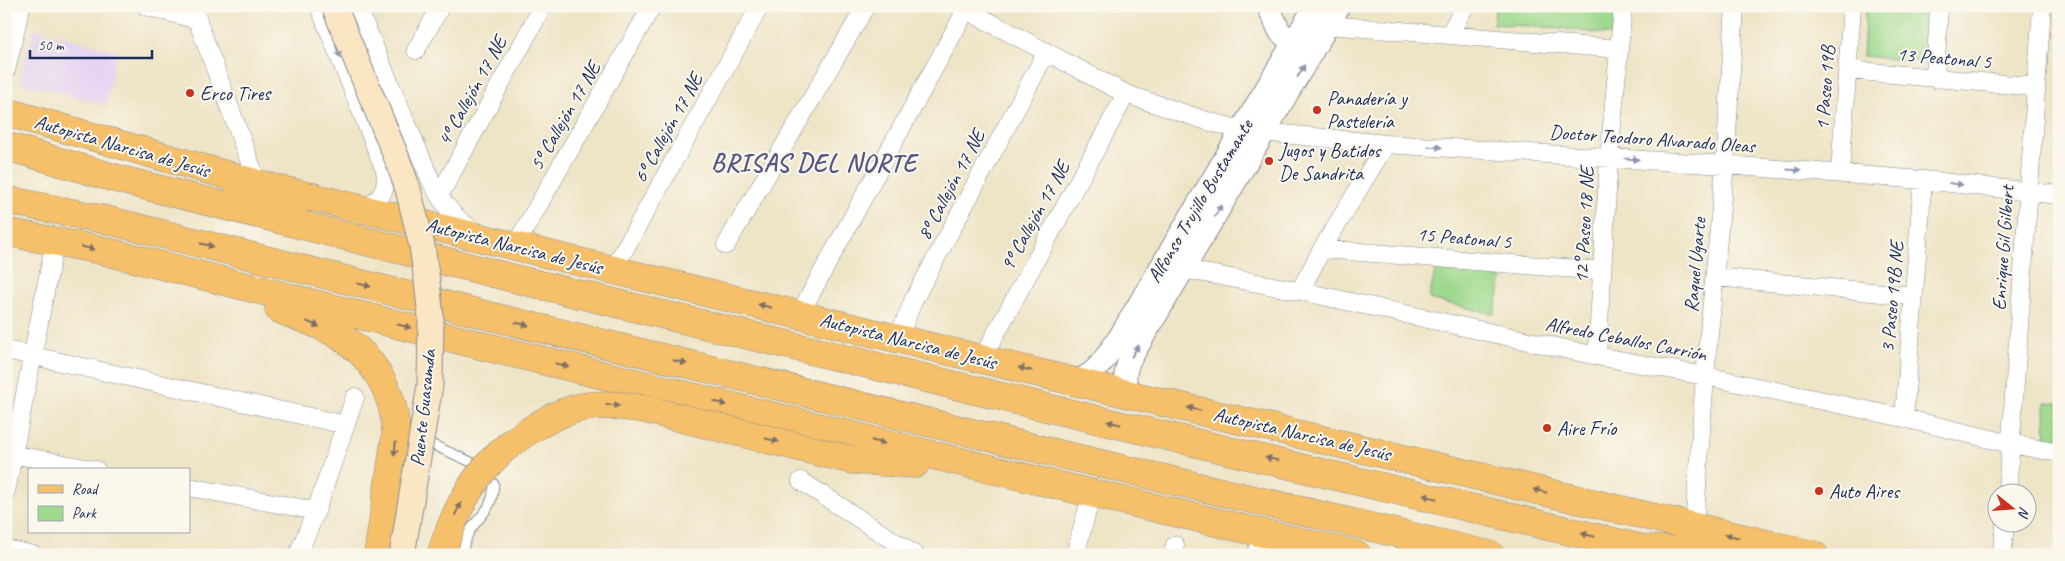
<svg xmlns="http://www.w3.org/2000/svg" width="2065" height="561" font-family="Caveat,sans-serif">
  <rect width="100%" height="100%" fill="#fbf7ec"/>
  <filter id="ink" filterUnits="userSpaceOnUse"><feTurbulence type="fractalNoise" baseFrequency=".02" numOctaves="2"/><feDisplacementMap in="SourceGraphic" scale="10" xChannelSelector="R" yChannelSelector="G"/><feConvolveMatrix kernelMatrix="1 2 1 2 8 2 1 2 1" color-interpolation-filters="sRGB"/></filter>
  <filter id="wash" filterUnits="userSpaceOnUse"><feTurbulence type="fractalNoise" baseFrequency=".0096" numOctaves="4" result="noise"/><feDisplacementMap in="SourceGraphic" scale="20" xChannelSelector="R" yChannelSelector="G"/><feGaussianBlur stdDeviation="1.12" result="paint"/><feColorMatrix in="noise" values="0 0 0 0 0 0 0 0 0 0 0 0 0 0 0 0 0 1.4 0 .05"/><feComposite in="paint" operator="in"/></filter>
  <g filter="url(#wash)">
    <rect width="100%" height="100%" fill="#eee4c6"/>
    <path fill="#e5d3f1" d="M34,29L117,51L106,105L19,82Z"/>
    <path fill="#9ed98d" stroke="#5c8476" d="M1496,6H1621L1619,36L1560,28L1493,24Z
      M1866,6H1934L1930,63L1863,56Z
      M1437,263L1502,279L1494,314L1429,299Z
      M2045,402L2059,403V443L2046,441Z"/>
  </g>
  <g filter="url(#ink)">
    <g fill="none" stroke-linecap="round" stroke-linejoin="round">
      <defs>
        <path id="service" d="M431,444L471,462L494,484C492,509 485,510 471,529C466,536 464,547 461,555"/>
        <path id="minor" d="M146,6L198,20
          M192,6L258,184
          M319,6L386,173C387,192 380,201 363,208
          M357,6L431,181C442,202 453,218 474,231
          M959,6L1126,94L1207,121L1242,130L1386,144L1725,165L1923,180L2059,195
          M1328,25L1619,49
          M1449,35L1465,6
          M416,50L441,6
          M6,70L21,6
          M1848,70L2036,87
          M1935,79L1939,6
          M1840,173L1852,6
          M439,196L543,6
          M726,245L866,6
          M515,246L652,6
          M1322,249L1602,271
          M1183,269L1300,291L1597,356L1705,376L1904,418L2011,444L2059,453
          M613,270L760,6
          M1716,277L1913,296
          M1300,291L1322,249L1386,144
          M799,315L966,10
          M894,338L903,326L914,299L1046,53
          M6,350L346,425
          M1597,356L1609,158L1623,6
          M982,359L1126,94
          M1904,418L1923,180
          M6,453L96,470
          M801,481L915,555
          M189,487L316,511
          M6,491L55,241
          M2007,494L2042,6
          M1694,528L1705,376L1725,165L1735,6
          M6,549L34,555
          M298,555L316,511L355,397
          M1075,555L1092,493
          M1172,555L1175,545
          M1256,555L1262,532
          M2002,555L2005,524"/>
        <path id="tertiary" d="M1268,6L1280,32L1293,43
          M1072,381C1096,378 1106,356 1119,338L1315,6
          M1132,395C1123,382 1124,375 1129,361L1339,6"/>
        <path id="primary" d="M6,112L258,184L1072,381L1814,555
          M6,232L100,250L491,348L1048,483L1357,555
          M279,309C297,317 318,323 335,333C372,354 395,392 396,434L378,555
          M852,460L915,464"/>
        <path id="trunk" d="M6,146L118,179L508,277L1065,412L1670,555
          M6,200L107,220L498,318L1055,453L1490,555
          M235,201L314,197
          M1651,549L1732,555"/>
      </defs>
      <use href="#service" stroke="#848a92" stroke-width="11"/>
      <use href="#minor" stroke="#848a92" stroke-width="19"/>
      <use href="#tertiary" stroke="#848a92" stroke-width="24"/>
      <use href="#primary" stroke="#848a92" stroke-width="29"/>
      <use href="#trunk" stroke="#848a92" stroke-width="29"/>
      <use href="#service" stroke="#fff" stroke-width="9"/>
      <use href="#minor" stroke="#fff" stroke-width="18"/>
      <use href="#tertiary" stroke="#fff" stroke-width="22"/>
      <use href="#primary" stroke="#f6c06b" stroke-width="28"/>
      <use href="#trunk" stroke="#f6c06b" stroke-width="28"/>
      <defs>
        <path id="secondary-bridge" d="M334,6L396,156L408,189L422,246L427,281L431,318L430,385L402,555"/>
        <path id="primary-bridge" d="M441,555C459,497 484,456 537,426C553,416 571,408 590,406C609,404 626,406 644,409L852,460"/>
      </defs>
      <use href="#secondary-bridge" stroke="#848a92" stroke-width="27" stroke-linecap="butt"/>
      <use href="#primary-bridge" stroke="#848a92" stroke-width="29" stroke-linecap="butt"/>
      <use href="#secondary-bridge" stroke="#fbe6c4" stroke-width="25"/>
      <use href="#primary-bridge" stroke="#f6c06b" stroke-width="28"/>
    </g>
    <defs><path id="oneway-solid" d="M-6-.8H1V-3.2L6.5 0L1 3.2V.8H-6Z" transform="scale(1.25)"/></defs>
    <g fill="#8d97ae">
      <use href="#oneway-solid" transform="translate(338 51) rotate(68)"/>
      <use href="#oneway-solid" transform="translate(1301 71) rotate(-60)"/>
      <use href="#oneway-solid" transform="translate(1435 147) rotate(4)"/>
      <use href="#oneway-solid" transform="translate(1632 159) rotate(4)"/>
      <use href="#oneway-solid" transform="translate(1794 170) rotate(4)"/>
      <use href="#oneway-solid" transform="translate(1956 184) rotate(7)"/>
      <use href="#oneway-solid" transform="translate(1218 211) rotate(-59)"/>
      <use href="#oneway-solid" transform="translate(1135 351) rotate(-59)"/>
    </g>
    <g fill="#7e7064">
      <use href="#oneway-solid" transform="translate(207 245) rotate(14)"/>
      <use href="#oneway-solid" transform="translate(88 248) rotate(11)"/>
      <use href="#oneway-solid" transform="translate(364 285) rotate(14)"/>
      <use href="#oneway-solid" transform="translate(765 306) rotate(-166)"/>
      <use href="#oneway-solid" transform="translate(313 324) rotate(23)"/>
      <use href="#oneway-solid" transform="translate(522 324) rotate(14)"/>
      <use href="#oneway-solid" transform="translate(404 326) rotate(14)"/>
      <use href="#oneway-solid" transform="translate(680 362) rotate(14)"/>
      <use href="#oneway-solid" transform="translate(562 365) rotate(14)"/>
      <use href="#oneway-solid" transform="translate(1025 369) rotate(-166)"/>
      <use href="#oneway-solid" transform="translate(720 403) rotate(14)"/>
      <use href="#oneway-solid" transform="translate(613 405) rotate(2)"/>
      <use href="#oneway-solid" transform="translate(1194 409) rotate(-167)"/>
      <use href="#oneway-solid" transform="translate(1114 423) rotate(-167)"/>
      <use href="#oneway-solid" transform="translate(772 440) rotate(14)"/>
      <use href="#oneway-solid" transform="translate(878 442) rotate(14)"/>
      <use href="#oneway-solid" transform="translate(395 449) rotate(96)"/>
      <use href="#oneway-solid" transform="translate(1272 459) rotate(-167)"/>
      <use href="#oneway-solid" transform="translate(1540 491) rotate(-166)"/>
      <use href="#oneway-solid" transform="translate(1430 497) rotate(-166)"/>
      <use href="#oneway-solid" transform="translate(458 509) rotate(-64)"/>
      <use href="#oneway-solid" transform="translate(1588 535) rotate(-166)"/>
      <use href="#oneway-solid" transform="translate(1732 536) rotate(-167)"/>
    </g>
  </g>
  <g fill="#c8321e" stroke="#fbf7ec" stroke-width="2">
    <circle cx="190" cy="93" r="5"/>
    <circle cx="1317" cy="110" r="5"/>
    <circle cx="1269" cy="161" r="5"/>
    <circle cx="1547" cy="428" r="5"/>
    <circle cx="1819" cy="491" r="5"/>
  </g>
  <g text-anchor="middle" dominant-baseline="central" stroke-width="4" stroke-linejoin="round" paint-order="stroke">
    <g font-size="20" fill="#1b2f5e" stroke="#fbf7ec">
      <text transform="translate(1944 58) rotate(5)">13 Peatonal 5</text>
      <text transform="translate(1825 88) rotate(-86)">1 Paseo 19B</text>
      <text transform="translate(472 91) rotate(-61)">4º Callejón 17 NE</text>
      <text transform="translate(565 116) rotate(-60)">5º Callejón 17 NE</text>
      <text transform="translate(668 128) rotate(-61)">6º Callejón 17 NE</text>
      <text transform="translate(1652 139) rotate(4)">Doctor Teodoro Alvarado Oleas</text>
      <text transform="translate(122 146) rotate(16)">Autopista Narcisa de Jesús</text>
      <text transform="translate(951 185) rotate(-62)">8º Callejón 17 NE</text>
      <text transform="translate(1200 201) rotate(-59)">Alfonso Trujillo Bustamante</text>
      <text transform="translate(1035 216) rotate(-61)">9º Callejón 17 NE</text>
      <text transform="translate(1584 225) rotate(-87)">12° Paseo 18 NE</text>
      <text transform="translate(1464 238) rotate(5)">15 Peatonal 5</text>
      <text transform="translate(514 246) rotate(14)">Autopista Narcisa de Jesús</text>
      <text transform="translate(2003 248) rotate(-86)">Enrique Gil Gilbert</text>
      <text transform="translate(1695 265) rotate(-85)">Raquel Ugarte</text>
      <text transform="translate(1892 297) rotate(-85)">3 Paseo 19B NE</text>
      <text transform="translate(1626 339) rotate(11)">Alfredo Ceballos Carrión</text>
      <text transform="translate(908 341) rotate(14)">Autopista Narcisa de Jesús</text>
      <text transform="translate(423 408) rotate(-84)">Puente Guasamda</text>
      <text transform="translate(1302 434) rotate(13)">Autopista Narcisa de Jesús</text>
    </g>
    <g font-size="20" fill="#1b2f5e" stroke="#fbf7ec" text-anchor="start">
      <text x="200" y="93">Erco Tires</text>
      <text x="1327" y="98">Panadería y<tspan x="1327" dy="23">Pastelería</tspan></text>
      <text x="1279" y="150">Jugos y Batidos<tspan x="1279" dy="23">De Sandrita</tspan></text>
      <text x="1557" y="428">Aire Frío</text>
      <text x="1829" y="491">Auto Aires</text>
    </g>
    <g font-size="25" font-weight="bold" letter-spacing="1" fill="#565782" stroke="#fbf7ec">
      <text x="814" y="163">BRISAS DEL NORTE</text>
    </g>
  </g>
  <rect width="2065" height="561" fill="none" stroke="#fbf7ec" stroke-width="25"/>
  <rect x="28" y="468" width="162" height="65" fill="#fbf7ec" stroke="#a1a7b3"/>
  <rect x="38" y="485" width="25" height="8" fill="#f6c06b" stroke="#a1a7b3"/>
  <text x="72" y="494" font-size="15" fill="#1b2f5e">Road</text>
  <rect x="38" y="506" width="25" height="15" fill="#9ed98d" stroke="#a1a7b3"/>
  <text x="72" y="518" font-size="15" fill="#1b2f5e">Park</text>
  <g transform="translate(2012 508) rotate(107)"><circle r="24" fill="#fbf7ec" stroke="#a1a7b3"/>
  <path d="M0-4L9 19L0 12L-9 19Z" fill="#c8321e"/>
  <text y="-8" font-size="14" font-weight="bold" text-anchor="middle" fill="#1b2f5e">N</text>
  </g>
  <path d="M30 50v8h122v-8" fill="none" stroke="#1b2f5e" stroke-width="2.5"/>
  <text x="38" y="50" font-size="15" fill="#1b2f5e" stroke="#fbf7ec" stroke-width="4" paint-order="stroke">50 m</text>
</svg>
